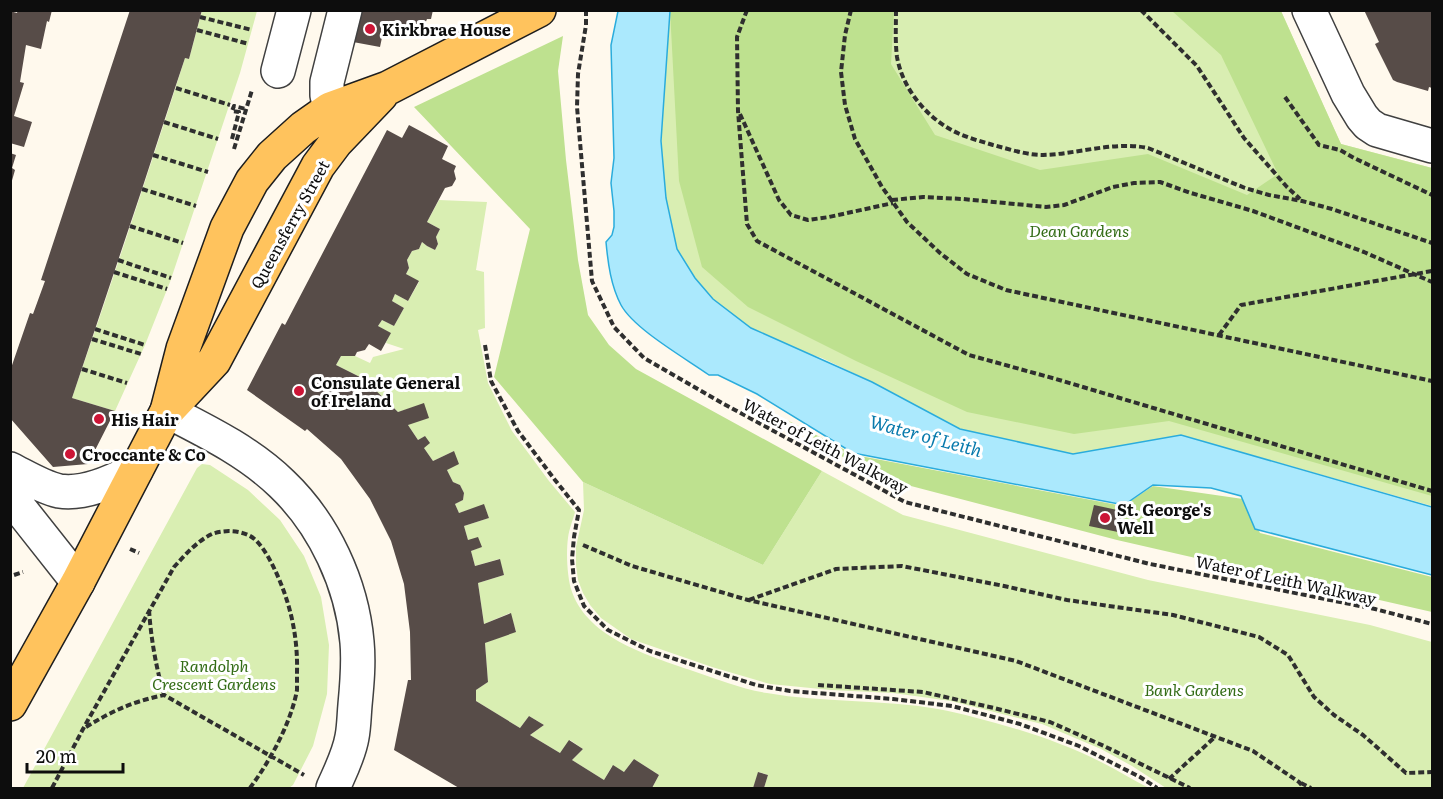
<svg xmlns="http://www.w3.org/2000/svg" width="1443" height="799" font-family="Literata,serif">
  <rect width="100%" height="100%" fill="#fff9ed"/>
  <path fill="#d9eeb2" d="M202,11H257L240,73L170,282L145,345L115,411L72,398C111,285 149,171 185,58L189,59Z
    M670,11H1281L1341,144L1432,168V506L1181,435L1073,454L960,429L872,382L822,358L803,352L751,329L713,299L695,278L677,249L666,199L661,141Z
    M439,200L487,202L476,270L484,272L485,328L478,330L488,383L512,431L549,481L575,512C573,520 569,529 568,538C566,552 567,578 572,592C589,639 650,656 693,671C717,679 741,689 767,693C823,703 881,699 938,709C950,711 962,714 973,717C1017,728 1061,742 1101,762C1117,770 1133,780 1149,788H764L768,775L759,772L753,788H754H652L659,775L634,759L624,772L612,766L604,780L572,760L583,749L570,740L560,753L530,735L544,725L529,716L520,728L476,701V690L488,682L485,643L516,631L510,613L484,624L478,583L504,575L499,559L475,566L471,551L481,547L468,540L464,526L489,518L484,505L459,513L455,504L463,500L464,493L460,485L453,482L447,470L454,451L433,461L424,448L425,436L418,440L408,425L424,404L398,412L364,379L336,365L341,356H355L370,363L373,357L404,349L386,343L390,333L378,326L382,320L394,326L404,308L392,301L395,294L408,301L419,282L406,274L409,268L407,260L412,251L419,249L422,242L427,246L435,250L438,244L436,237L440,229L427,222Z
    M202,464L210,465L248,490L280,520L304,556L321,597L329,645L327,694L313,746L293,785L289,788H23L197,468Z
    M822,471L903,515L1148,580L1370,625L1432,642V788H1166L1132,766L1101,749L1042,724L951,701L893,693L831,690L770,684L712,667L631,639L601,618L590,605L583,593L578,580L576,565V547L584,510L583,482L763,565Z"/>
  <path fill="#bee18f" d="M670,10L894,11L891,64L935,135L1040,170L1148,154L1247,195L1278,174L1221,55L1172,11H1281L1341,144L1432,168V496L1169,421L1074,434L967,412L856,361L748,307L702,267L679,181Z
    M563,36L558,71L566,160L578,260L588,315L609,345L636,369L822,471L763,565L583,482L494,377L530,229L414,107Z
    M787,420L855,455L1123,506L1153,486L1243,499L1260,533L1432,577V612L1117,540L911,486L846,459Z"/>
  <path fill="#abe9fd" stroke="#2aacdc" stroke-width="1.5" d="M618,11H670L661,141L666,198L677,249L695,278L713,299L751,328L872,382L960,429L1073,454L1181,435L1432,507V575L1255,529L1241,496L1211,488L1153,485L1124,505L853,453L757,394L718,375H709C685,358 634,329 621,305C611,286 608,264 606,242L612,235L614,227V211L611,183L614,158L611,45Z"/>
  <path fill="#574c48" d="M18,10H52L49,22L47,21L41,49L26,45L20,82L24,83L14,116L32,122L24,147L10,143V11L17,13Z
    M130,10H202L189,59L185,58L174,91L142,189L72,398L115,411L88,464L53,467L10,418V371L30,313L33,314L45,281L41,280Z
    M361,10H433L431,19H427L425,24L421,26L412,24V29L407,32L404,33L384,28L380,47L353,42Z
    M1364,10H1432V88L1429,87L1428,91L1397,82L1393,80L1375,44L1379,42Z
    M409,125L448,146L442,159L456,166L454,171L456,179L452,186L445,188L427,222L440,229L436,237L438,244L435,250L427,246L422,242L419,249L412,251L407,260L409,268L406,274L419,281L408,301L395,294L392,301L404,308L394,326L382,320L378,326L391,333L381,351L369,344L365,350L357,352L355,356H341L336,365L364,379L398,412L424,403L429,418L408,425L418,440L425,436L430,443L424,448L433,461L454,451L459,464L447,470L453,482L460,485L464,493L463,500L455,504L459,513L484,504L489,518L464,526L468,540L478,537L482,547L471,551L475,566L500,559L504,575L478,583L484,624L511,613L516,632L485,643L488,682L476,690V701L520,728L529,716L544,725L530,735L560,753L569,740L583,749L572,760L604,780L613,765L624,772L634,759L659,775L652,788H459L394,750L408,680H411L410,632L404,584L391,541L370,499L341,459L307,429L305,431L247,390L282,323L285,325L387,130L402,138Z
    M10,153L16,155L12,168L15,170L11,184Z
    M1094,505L1122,511L1118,532L1089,526Z
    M758,772L768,775L764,788H753Z"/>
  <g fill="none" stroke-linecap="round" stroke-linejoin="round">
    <defs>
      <path id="minor" d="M1309,10L1348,94L1362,117L1368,124L1377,130L1432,146
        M278,71L294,10
        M330,109L327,95V82L345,10
        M167,411C208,432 249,452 282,484C324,524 352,584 357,642C359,663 357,684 355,705C354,716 354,727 352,737C349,755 340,772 333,788
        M10,469C26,477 42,487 59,491C85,495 113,481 136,470
        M10,496L78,582"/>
      <path id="major" d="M170,408L214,361L318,166L336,142L381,95
        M10,704L78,582L167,411L183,349L227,228L252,181L272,156L303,128L330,109L388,88L539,10"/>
    </defs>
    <use href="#minor" stroke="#404040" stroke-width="36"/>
    <use href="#major" stroke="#1e1e1e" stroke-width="36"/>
    <path stroke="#2f2f2f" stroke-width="4" stroke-dasharray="6 3" stroke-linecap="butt" d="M586,10V25L578,74L577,107L592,281L614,327L644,358L722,403L905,502L1150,564L1375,609L1432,624
      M747,10L737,37L738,111L747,224L757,241L969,355L1056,379L1432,491
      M851,10L845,35L841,72L845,105L855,139L882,187L907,222L940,253L967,274L1006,290L1432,381
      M896,10C896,26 895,41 897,57C903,91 930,122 962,135C972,139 983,142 993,145C1009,149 1026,155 1043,155C1078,154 1113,141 1148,148L1245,188L1269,195L1302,201L1332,209L1432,243
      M1141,10L1197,66L1244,138L1287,187L1300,199
      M200,17L252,30
      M197,30L249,44
      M176,88L230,105
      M1285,97L1319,145L1340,150L1354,158L1432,195
      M740,114L779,200L791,215L808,220L829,217L893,203
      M164,122L218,139
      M232,139L239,112L232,111L234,106L246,109
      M234,149L252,90
      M153,155L208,172
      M142,189L196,206
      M892,200L923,197L963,199L1046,207L1064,205L1113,187L1134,183L1160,182L1191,193L1253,211L1364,252L1432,282
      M130,226L183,243
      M118,260L171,278
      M114,272L167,289
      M95,329L145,345
      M1219,335L1241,305L1432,271
      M92,339L141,354
      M485,345L491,381L518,431L555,480L579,510L574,537L572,559L574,581L584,606L608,630L650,651L756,685L790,691L893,699L952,706L1020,724L1079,746L1140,777L1157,788
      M82,369L127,383
      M583,545L632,566L748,600L1016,661L1253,751L1299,782L1304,788
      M130,549L139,553
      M14,575L23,572
      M749,600L836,569L902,566L1004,586L1067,600L1173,615L1259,637L1288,655L1314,697L1334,715L1363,735L1406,773L1432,772
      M149,610C151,639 156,667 164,695
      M818,685L923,692L994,708L1050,722L1104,746L1190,788
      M86,727C114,710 132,702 164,695L304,775
      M1169,779L1215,737
      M1301,783L1311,788
      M52,788L83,729L174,567C185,555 197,541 212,534C223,530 237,530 248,535C258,539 266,553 271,562C289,597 298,633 297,672C297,678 297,684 297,690C291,723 270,761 250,788"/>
    <use href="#minor" stroke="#fff" stroke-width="33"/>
    <use href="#major" stroke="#ffc35d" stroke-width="33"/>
  </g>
  <g fill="#cc1536" stroke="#fff" stroke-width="2">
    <circle cx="370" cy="29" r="6"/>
    <circle cx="299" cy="391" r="6"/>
    <circle cx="99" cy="419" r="6"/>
    <circle cx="70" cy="454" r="6"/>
    <circle cx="1105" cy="518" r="6"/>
  </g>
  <g text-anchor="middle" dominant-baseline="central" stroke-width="6" stroke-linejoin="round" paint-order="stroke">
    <g font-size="16" font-weight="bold" fill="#0d0d0d" stroke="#fff" text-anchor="start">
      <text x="382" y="29">Kirkbrae House</text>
      <text x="311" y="382">Consulate General<tspan x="311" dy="18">of Ireland</tspan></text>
      <text x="111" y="419">His Hair</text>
      <text x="82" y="454">Croccante &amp; Co</text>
      <text x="1117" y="509">St. George's<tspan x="1117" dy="18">Well</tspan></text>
    </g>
    <g font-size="16" fill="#0d0d0d" stroke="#fff">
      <text transform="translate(289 224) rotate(-61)">Queensferry Street</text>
      <text transform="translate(826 445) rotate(28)">Water of Leith Walkway</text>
      <text transform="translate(1286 579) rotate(12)">Water of Leith Walkway</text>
    </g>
    <g font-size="16" font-style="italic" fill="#336c16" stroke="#fff">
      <text x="1079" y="230">Dean Gardens</text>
      <text x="214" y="665">Randolph<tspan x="214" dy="18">Crescent Gardens</tspan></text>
      <text x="1194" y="689">Bank Gardens</text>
    </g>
    <g font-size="18" font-style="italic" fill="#087aac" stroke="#fff">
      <text transform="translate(926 435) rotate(15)">Water of Leith</text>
    </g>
  </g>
  <rect width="1443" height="799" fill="none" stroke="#0d0d0d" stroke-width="24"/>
  <path d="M27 763v9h96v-9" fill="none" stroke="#0d0d0d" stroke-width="3"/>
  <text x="36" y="763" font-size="18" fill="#0d0d0d" stroke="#ffffff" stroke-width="4.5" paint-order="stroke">20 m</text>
</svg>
